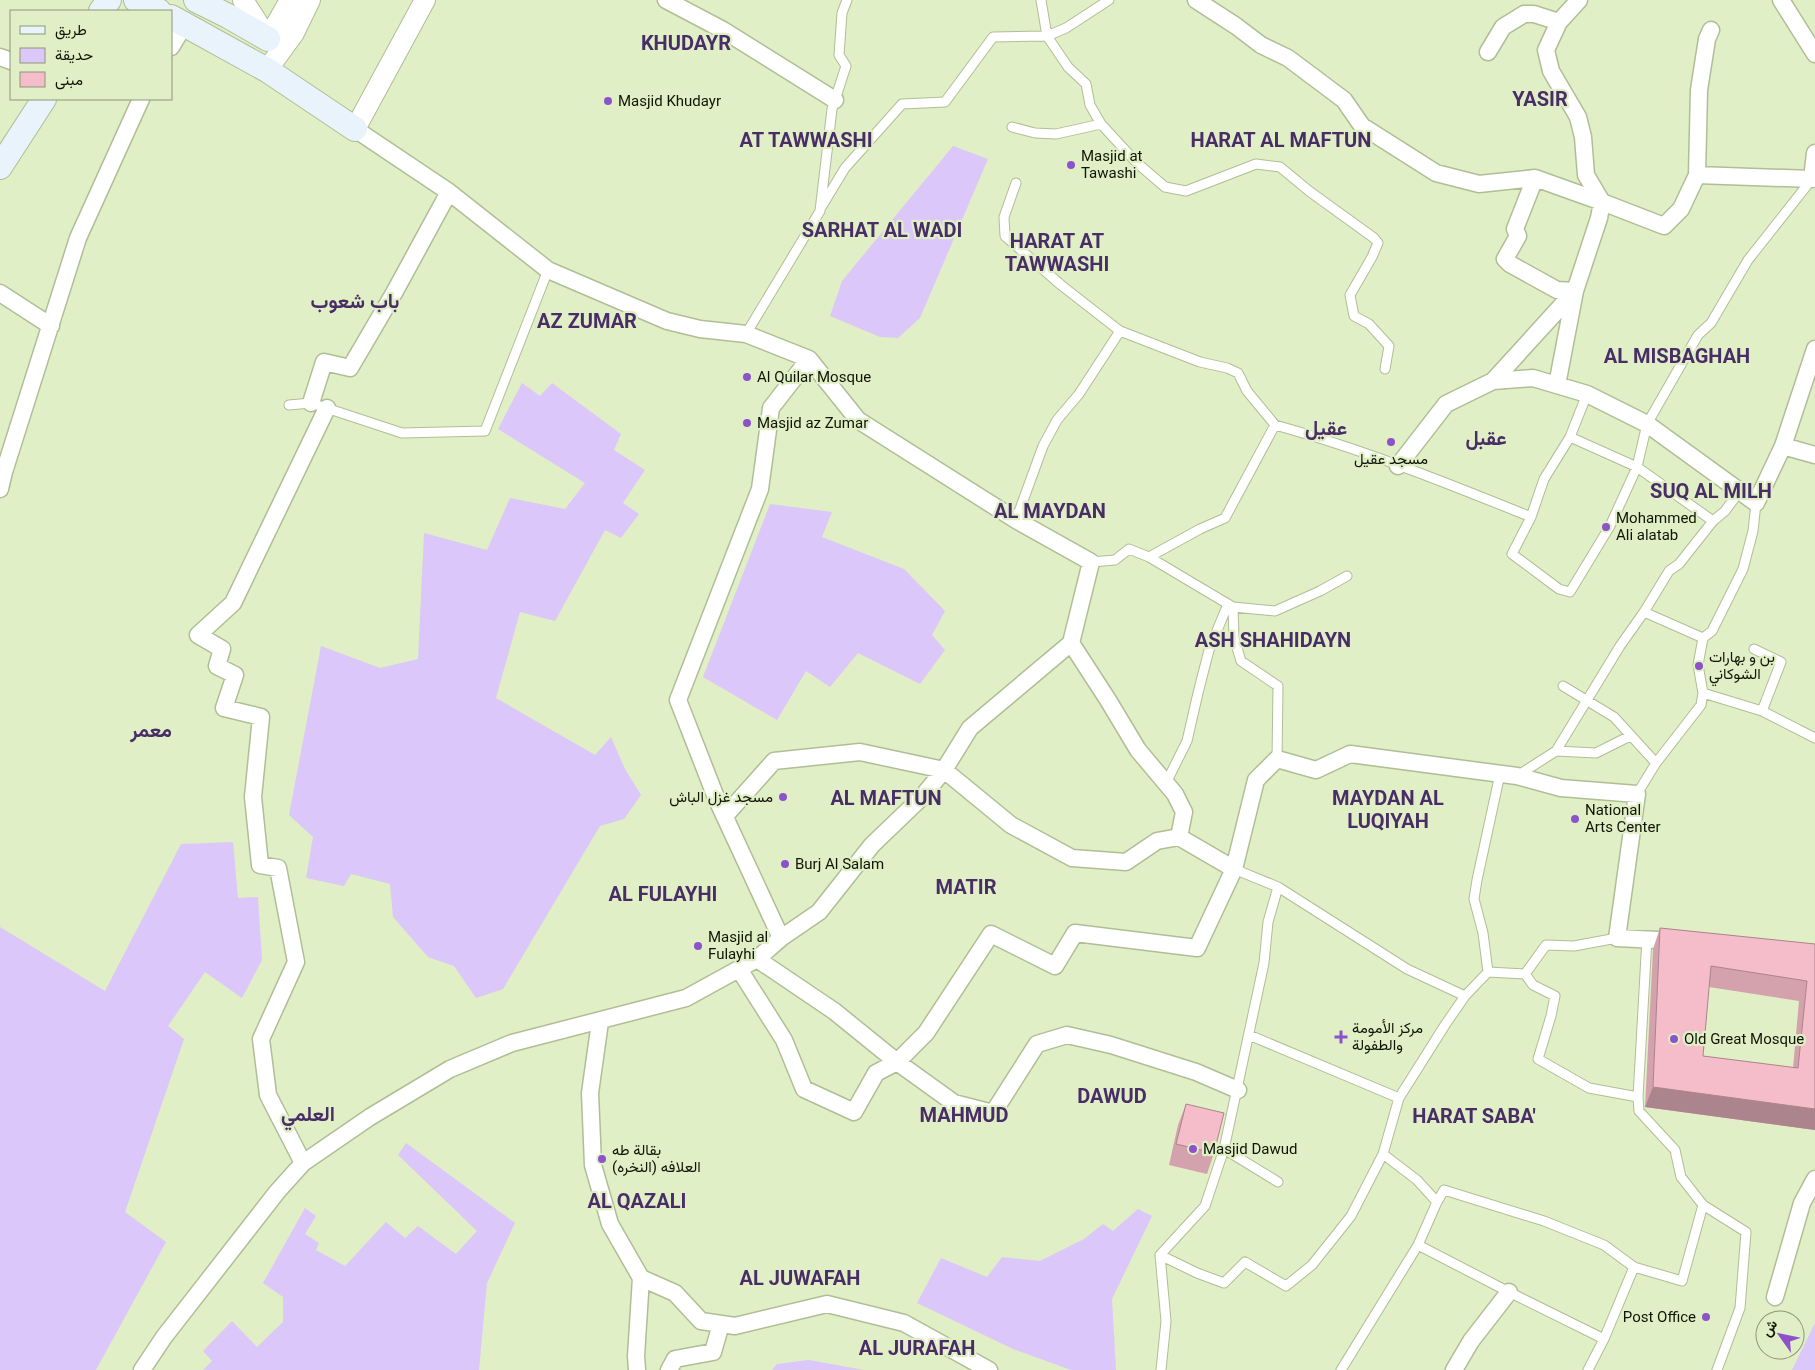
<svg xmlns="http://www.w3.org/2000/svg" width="1815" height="1370" font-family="Roboto,Vazirmatn,sans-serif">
  <rect width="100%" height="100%" fill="#e0efc6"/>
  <path fill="#dbc7f9" d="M953,146L988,159L920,318L898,338L880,337L830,316L842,281Z
    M522,383L540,396L552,383L621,434L614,450L645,470L623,503L639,514L621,538L605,530L555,621L520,612L496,698L595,755L611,737L625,769L641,795L624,819L600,826L503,989L476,998L454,966L428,957L393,917L390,884L351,874L344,886L306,878L313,837L289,815L321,646L380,668L418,659L424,533L487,550L510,498L565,509L585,483L498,429Z
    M770,504L832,512L822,537L904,569L945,611L932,635L945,650L920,684L858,653L830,687L806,671L777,720L703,677Z
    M233,842L238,898L258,897L262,960L242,998L205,972L168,1026L184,1039L125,1212L166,1242L96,1370H0V927L105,991L181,844Z
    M406,1143L515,1223L487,1283L479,1370H203L212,1361L203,1351L232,1321L257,1347L283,1322V1297L263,1283L305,1208L316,1216L305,1234L319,1243L316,1250L345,1266L386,1222L405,1238L418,1226L456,1254L477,1231L398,1155Z
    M1138,1209L1152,1216L1112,1299L1116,1370H1071L1013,1349L917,1303L941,1258L987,1277L1002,1257L1040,1261L1084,1239L1103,1224L1113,1231Z
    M1815,1323V1370H1792Z
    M809,1360L864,1370H772L777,1364Z"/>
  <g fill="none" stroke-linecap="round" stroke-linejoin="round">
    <defs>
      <path id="service" d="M1109,0L1066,28L1047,36L1068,67L1086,84L1090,105L1101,124L1137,163L1165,187L1186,191L1256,164L1280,167L1309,191L1374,238L1378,243L1372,257L1350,295L1354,316L1369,324L1389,346L1385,369
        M1012,127L1035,133L1056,134L1101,124
        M1016,183L1004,217L1005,236L1061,285L1120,331L1200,362L1227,368L1238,373L1247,391L1275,425
        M822,206L845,168L902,104L945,102L993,37L1047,36L1041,0
        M746,334L820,211L832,109L846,66L839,55L842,13L847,0
        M289,405L311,403L402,433L485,431L548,270
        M1570,437L1637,467L1713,521L1725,511L1739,492
        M1531,517L1544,479L1570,437L1587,394
        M1016,520L1043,446L1057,420L1079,394L1120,331
        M1149,557L1200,529L1225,518L1275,425C1362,449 1447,483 1531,517L1512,554L1559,589L1570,592L1610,526L1637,467L1647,424L1698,335L1711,323L1748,260L1812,179
        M1091,562L1115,560L1129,549L1149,557L1233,607L1234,638L1241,661L1278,686L1277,759
        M1233,607L1275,611L1320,591L1347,576
        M1644,612L1669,571L1679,564L1713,521
        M1703,638L1712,631L1743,569L1753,531L1756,503
        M1754,649L1781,662L1762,711
        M1563,686L1614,717L1656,763
        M1556,751L1620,646L1644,612L1703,638L1698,665L1703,693
        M1517,776L1556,751L1596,753L1630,736
        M1166,783L1187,741L1198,693L1209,650L1228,604
        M1637,794L1656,763L1701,705L1703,693L1762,711L1815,738
        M1234,869L1278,887L1407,969L1465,996
        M1647,938L1638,1097L1639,1111L1675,1150L1681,1177L1703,1205L1746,1232L1740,1308L1717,1370
        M1488,972L1483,933L1474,899L1477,880L1500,774
        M1525,974L1533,985L1555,996L1551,1016L1538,1059L1589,1088L1638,1097
        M1249,1035L1399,1098
        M1224,1149L1278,1182
        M1383,1154L1417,1180L1437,1202L1444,1190L1544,1221L1604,1245L1634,1267L1682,1281L1703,1205
        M1418,1245L1509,1292L1604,1339
        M1160,1255L1197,1273L1224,1283L1245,1262L1286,1286L1312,1265L1351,1216L1383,1154L1399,1098L1445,1025L1465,996L1488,972L1525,974L1546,945L1574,946L1617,938
        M1161,1370L1166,1321L1160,1255L1205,1206L1224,1149L1264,963L1268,922L1278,887
        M1341,1370L1418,1245L1437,1202
        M1588,1370L1604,1339L1634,1267"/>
      <path id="minor" d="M666,0L723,30L835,100
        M1196,0L1236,26L1261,45L1288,58L1344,100L1362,126L1436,173L1479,184L1535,178L1602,202
        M1579,0L1559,22L1546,50L1551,71L1578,117L1583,137L1586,175L1602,202
        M1781,0L1815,54
        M171,47L185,24
        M1488,52L1503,27L1524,14H1534L1559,22
        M0,57L11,61
        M355,129L449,192L548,270L667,321L700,329L746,334L809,359L858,420L1016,520L1091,562L1071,643L1108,700L1138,750L1175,794L1184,812L1179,837L1234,869L1256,780L1277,759L1316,770L1350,754L1517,776L1561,788L1637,794L1617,938L1678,941
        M1697,175L1812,179L1815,153
        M1535,178L1515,229L1518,236L1505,259L1510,264L1557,290L1575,291
        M0,293L51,326
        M1493,381L1575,291
        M1557,385L1575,291L1599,218L1602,202L1664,226L1681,209L1697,175L1699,90L1707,39L1711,30
        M311,403L324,362L350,368L394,293L449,192
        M1783,446L1815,455
        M1398,466L1446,404L1493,381L1533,378L1587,394L1647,424L1756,503L1783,446L1815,349
        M0,489L4,472L78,238L141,99
        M725,816L774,761L860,752L944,770L1011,825L1072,858L1126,862L1157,841L1179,837
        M781,938L717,800L678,700L760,489L771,408L809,359
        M757,959L834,1011L897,1062L954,1103L993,1113L1037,1044L1067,1035L1111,1045L1196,1072L1238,1090
        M739,969L784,1040L804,1089L854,1112L876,1073L897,1062L926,1033L991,934L1055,966L1075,933L1197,948L1234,869
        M600,1022L590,1093L593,1165L610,1224L641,1278L675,1293L701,1321L735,1326L827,1304L904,1323L989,1370
        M303,1163L268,1095L261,1039L296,962L278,868L260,865L253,797L261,717L224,708L235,675L217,666L222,649L198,635L233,603L327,408
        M1775,1297L1802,1203L1815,1179
        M142,1370L164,1337L277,1192L303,1163L370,1117L450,1069L512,1043L686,998L757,959L781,938L819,912L872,845L922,797L944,770L970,728L1071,643
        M637,1370L636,1356L641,1278
        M669,1370L675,1359L713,1352L721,1324
        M1454,1370L1471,1341L1509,1292"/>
      <path id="tertiary" d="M243,0L268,39L290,0
        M267,70L294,33L310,0
        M355,129L425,0"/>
      <path id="secondary" d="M136,0L159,11
        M196,0L228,16L268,39
        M101,11L109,0
        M171,17L267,70L355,129
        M0,167L44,99"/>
    </defs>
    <use href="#service" stroke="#b0be96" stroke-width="11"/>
    <use href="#minor" stroke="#b0be96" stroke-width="19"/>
    <use href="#tertiary" stroke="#b0be96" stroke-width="22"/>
    <use href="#secondary" stroke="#b0be96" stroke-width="26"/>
    <use href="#service" stroke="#fff" stroke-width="9"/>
    <use href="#minor" stroke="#fff" stroke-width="16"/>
    <use href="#tertiary" stroke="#fff" stroke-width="20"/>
    <use href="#secondary" stroke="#e8f3fc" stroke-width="24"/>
  </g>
  <path fill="#d3a2ad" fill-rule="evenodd" d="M1660,928L1815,944V1130L1645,1107L1653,949ZM1709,987L1799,1001L1793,1068L1703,1056Z
    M1186,1104L1214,1153L1207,1174L1169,1165L1178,1125Z"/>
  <path fill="#ac848d" d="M1653,1087L1815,1109V1130L1645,1107Z"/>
  <path fill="#f5bcc9" stroke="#ac848d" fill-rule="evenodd" d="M1660,928L1815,944V1109L1653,1087ZM1711,966L1807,981L1798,1068L1703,1056Z
    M1186,1104L1224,1113L1214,1153L1176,1144Z"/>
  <g fill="#8c52c9" stroke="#e0efc6" stroke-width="2">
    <circle cx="608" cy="101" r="5"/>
    <circle cx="1071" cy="165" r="5"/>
    <circle cx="747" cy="377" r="5"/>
    <circle cx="747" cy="423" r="5"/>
    <circle cx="1391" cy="442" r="5"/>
    <circle cx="1606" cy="527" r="5"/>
    <circle cx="1699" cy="666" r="5"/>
    <circle cx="783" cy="797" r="5"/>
    <circle cx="1575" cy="819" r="5"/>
    <circle cx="785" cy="864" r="5"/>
    <circle cx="698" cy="946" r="5"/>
    <path d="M1338.5 1029.5h5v5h5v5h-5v5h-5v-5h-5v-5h5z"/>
    <circle cx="1674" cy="1039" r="5"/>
    <circle cx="1193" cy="1149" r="5"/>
    <circle cx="602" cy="1159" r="5"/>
    <circle cx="1706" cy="1317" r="5"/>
  </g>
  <g text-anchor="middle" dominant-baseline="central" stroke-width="4.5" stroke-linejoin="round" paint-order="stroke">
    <g font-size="15" fill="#101406" stroke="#e0efc6" text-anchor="start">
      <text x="618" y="101">Masjid Khudayr</text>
      <text x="1081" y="156">Masjid at<tspan x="1081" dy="17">Tawashi</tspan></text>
      <text x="757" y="377">Al Quilar Mosque</text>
      <text x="757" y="423">Masjid az Zumar</text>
      <text x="1391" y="459" text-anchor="middle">مسجد عقيل</text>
      <text x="1616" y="518">Mohammed<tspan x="1616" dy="17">Ali alatab</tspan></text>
      <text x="1709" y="657">بن و بهارات<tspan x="1709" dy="17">الشوكاني</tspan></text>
      <text x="773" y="797" text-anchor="end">مسجد غزل الباش</text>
      <text x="1585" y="810">National<tspan x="1585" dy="17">Arts Center</tspan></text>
      <text x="795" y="864">Burj Al Salam</text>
      <text x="708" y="937">Masjid al<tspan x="708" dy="17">Fulayhi</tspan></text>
      <text x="1352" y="1028">مركز الأمومة<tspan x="1352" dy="17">والطفولة</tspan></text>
      <text x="1684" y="1039">Old Great Mosque</text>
      <text x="1203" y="1149">Masjid Dawud</text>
      <text x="612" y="1150">بقالة طه<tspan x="612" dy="17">العلافه (النخره)</tspan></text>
      <text x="1696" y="1317" text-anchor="end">Post Office</text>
    </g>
    <g font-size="20" font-weight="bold" fill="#492d67" stroke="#e0efc6">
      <text x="686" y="43">KHUDAYR</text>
      <text x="1540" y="99">YASIR</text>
      <text x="806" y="140">AT TAWWASHI</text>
      <text x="1281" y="140">HARAT AL MAFTUN</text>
      <text x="882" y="230">SARHAT AL WADI</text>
      <text x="1057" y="241">HARAT AT<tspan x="1057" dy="23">TAWWASHI</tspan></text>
      <text x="355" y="301">باب شعوب</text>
      <text x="587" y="321">AZ ZUMAR</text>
      <text x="1677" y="356">AL MISBAGHAH</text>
      <text x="1326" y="428">عقيل</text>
      <text x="1486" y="438">عقبل</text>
      <text x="1711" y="491">SUQ AL MILH</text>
      <text x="1050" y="511">AL MAYDAN</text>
      <text x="1273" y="640">ASH SHAHIDAYN</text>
      <text x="151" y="730">معمر</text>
      <text x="886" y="798">AL MAFTUN</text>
      <text x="1388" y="798">MAYDAN AL<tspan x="1388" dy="23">LUQIYAH</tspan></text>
      <text x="966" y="887">MATIR</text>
      <text x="663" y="894">AL FULAYHI</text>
      <text x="1112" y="1096">DAWUD</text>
      <text x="308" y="1114">العلمي</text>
      <text x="964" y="1115">MAHMUD</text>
      <text x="1474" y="1116">HARAT SABA'</text>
      <text x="637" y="1201">AL QAZALI</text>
      <text x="800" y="1278">AL JUWAFAH</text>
      <text x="917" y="1348">AL JURAFAH</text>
    </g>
  </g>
  <rect x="10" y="10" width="162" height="90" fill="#e0efc6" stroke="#8d9779"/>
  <rect x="20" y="26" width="25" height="8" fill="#e8f3fc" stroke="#8d9779"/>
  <text x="55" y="35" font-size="15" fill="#101406">طريق</text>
  <rect x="20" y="48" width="25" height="15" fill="#dbc7f9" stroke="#8d9779"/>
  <text x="55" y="60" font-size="15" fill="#101406">حديقة</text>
  <rect x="20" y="72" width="25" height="15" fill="#f5bcc9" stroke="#8d9779"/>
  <text x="55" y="85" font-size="15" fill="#101406">مبنى</text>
  <g transform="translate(1780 1335) rotate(303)"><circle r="24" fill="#e0efc6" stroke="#8d9779"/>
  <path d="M0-4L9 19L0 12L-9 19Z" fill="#8c52c9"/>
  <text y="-8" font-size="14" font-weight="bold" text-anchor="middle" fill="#101406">ش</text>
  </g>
</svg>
